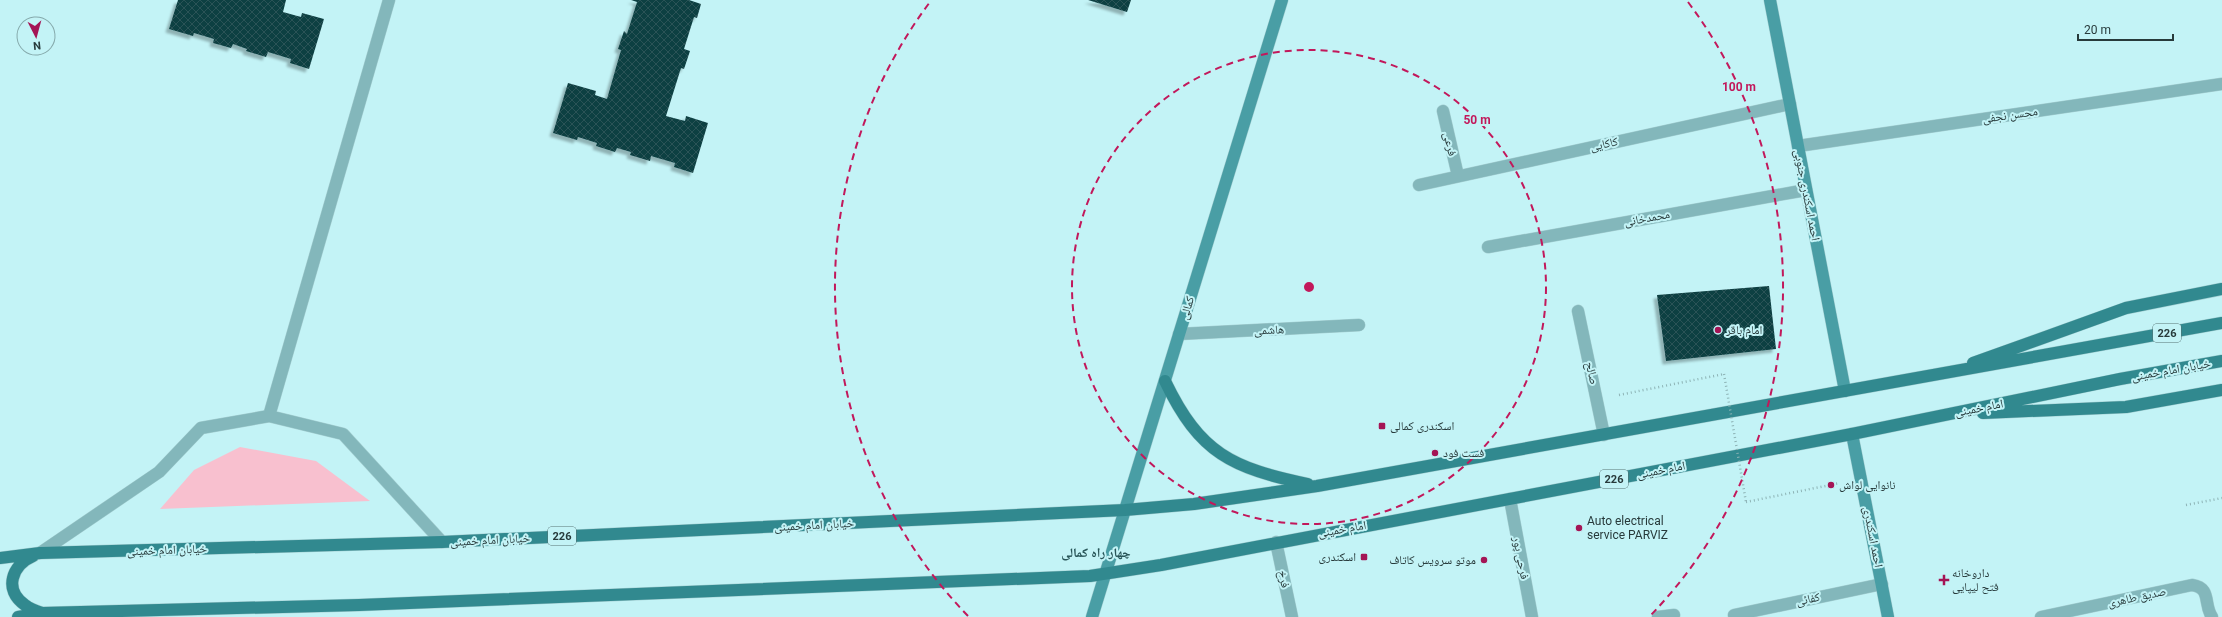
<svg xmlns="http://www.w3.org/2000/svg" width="2222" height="617" font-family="Roboto,'Noto Naskh Arabic',sans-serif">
  <defs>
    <pattern id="building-cross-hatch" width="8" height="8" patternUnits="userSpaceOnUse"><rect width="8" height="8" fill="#103f42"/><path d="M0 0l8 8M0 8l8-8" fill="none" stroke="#2a5356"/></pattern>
    <filter id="shadow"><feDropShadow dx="-3.5" dy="3.5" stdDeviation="1" flood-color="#0004"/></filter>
  </defs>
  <rect width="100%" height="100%" fill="#c3f3f6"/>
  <path fill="#f8c0cf" d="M240,447L316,461L370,501L160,509L194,470Z"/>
  <path fill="url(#building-cross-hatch)" filter="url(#shadow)" d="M178,0H286L283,12L301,17L302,13L324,19L309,69L290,63L291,59L268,52L266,57L246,51L247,49L233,44L231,48L213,43L214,39L194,33L193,36L169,29Z
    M631,0H689L701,4L697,18L694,17L684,49L690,51L684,69L681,68L666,116L685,121L686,116L708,123L693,173L674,167L675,163L651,156L650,161L630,155L631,152L617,148L615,152L596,146L597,143L578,137L577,140L553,133L568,83L596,91L595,95L607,99L621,50L618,49L624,31L627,34L637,2Z
    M1088,0H1131L1127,12Z
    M1769,286L1776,349L1666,361L1657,295Z"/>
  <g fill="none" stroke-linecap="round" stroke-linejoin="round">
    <defs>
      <path id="lane" d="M269,416L389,0
        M40,553L159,472L201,428L269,416L343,434L442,542
        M1658,617L1674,615"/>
      <path id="street" d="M1443,111L1458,176
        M1798,146L2222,84
        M1419,185L1790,104
        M1488,247L1806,190
        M1578,311L1604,435
        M1179,334L1359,325
        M1510,499L1532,617
        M1276,542L1292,617
        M1734,615L1882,584
        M2041,617L2192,585C2212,588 2203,604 2212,617"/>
      <path id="secondary" d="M1770,0L1845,391
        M1852,434L1888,617
        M1092,617L1282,0"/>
      <path id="primary" d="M1973,363L2126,308L2222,289
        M1165,381C1200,454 1232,468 1308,484
        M1983,413L2126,407L2222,390
        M33,556C12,565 3,590 25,605C30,609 36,611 42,613
        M0,558L40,553L442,542L1125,510L1194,504L1317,486L2222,323
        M18,617L42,613L359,605L1090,576L1161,565L1852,434L2120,379L2222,361"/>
    </defs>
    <use href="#lane" stroke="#a4ced1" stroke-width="13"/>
    <use href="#street" stroke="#a4ced1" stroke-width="13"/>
    <use href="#secondary" stroke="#a4ced1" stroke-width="13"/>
    <use href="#primary" stroke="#a4ced1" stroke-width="13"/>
    <path stroke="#8eb4b6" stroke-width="2.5" stroke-dasharray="1 3" stroke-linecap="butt" d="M1619,395L1724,374
      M1746,502L1840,483
      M2186,505L2222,498"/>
    <use href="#lane" stroke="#83b7bb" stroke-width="12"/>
    <use href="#street" stroke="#83b7bb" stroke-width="12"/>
    <use href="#secondary" stroke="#499ea5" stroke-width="12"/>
    <use href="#primary" stroke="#31898f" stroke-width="12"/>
    <path stroke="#8eb4b6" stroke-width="2.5" stroke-dasharray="1 3" stroke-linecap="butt" d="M1724,374L1746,502"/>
  </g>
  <g fill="none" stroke="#c2185b" stroke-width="2" stroke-dasharray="7 5">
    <circle cx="1309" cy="287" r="237"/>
    <path d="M968 616A474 474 0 0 1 930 2M1688 2A474 474 0 0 1 1650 616"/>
  </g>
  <g fill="#a41455" stroke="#c3f3f6" stroke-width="1.5">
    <circle cx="1718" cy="330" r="4"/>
    <rect x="1378" y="422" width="8" height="8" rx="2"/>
    <circle cx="1435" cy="453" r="4"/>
    <circle cx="1831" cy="485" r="4"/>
    <circle cx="1579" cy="528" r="4"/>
    <rect x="1360" y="553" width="8" height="8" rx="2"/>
    <circle cx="1484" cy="560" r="4"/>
    <path d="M1942 574h4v4h4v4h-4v4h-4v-4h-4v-4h4z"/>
  </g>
  <g text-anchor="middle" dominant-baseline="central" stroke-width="4" stroke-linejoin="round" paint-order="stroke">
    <g fill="#c3f3f6" stroke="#567273" stroke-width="1">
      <rect x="2153" y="324" width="28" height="18" rx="3"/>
      <rect x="1600" y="470" width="28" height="18" rx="3"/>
      <rect x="548" y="527" width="28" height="18" rx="3"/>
    </g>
    <g font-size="11" font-weight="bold" fill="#273a3b">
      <text x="2167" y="333">226</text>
      <text x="1614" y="479">226</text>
      <text x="562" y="536">226</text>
    </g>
    <g font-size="12" fill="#273a3b" stroke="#c3f3f6">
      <text transform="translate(2010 115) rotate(-8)">محسن نجفی</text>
      <text transform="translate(1450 144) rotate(77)">فرعی</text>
      <text transform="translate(1604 144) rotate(-12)">کاکایی</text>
      <text transform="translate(1807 195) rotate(79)">احمد اسکندری جنوبی</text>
      <text transform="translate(1647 218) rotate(-10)">محمدخانی</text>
      <text transform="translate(1187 308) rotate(-73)">کمالی</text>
      <text transform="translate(1269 330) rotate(-3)">هاشمی</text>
      <text transform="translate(2171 370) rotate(-10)">خیابان امام خمینی</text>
      <text transform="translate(1592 373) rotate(77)">صالح</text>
      <text transform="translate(1979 408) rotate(-11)">امام خمینی</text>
      <text transform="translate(1661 470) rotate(-11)">امام خمینی</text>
      <text transform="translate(814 525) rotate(-3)">خیابان امام خمینی</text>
      <text transform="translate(1342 529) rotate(-10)">امام خمینی</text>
      <text transform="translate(1873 537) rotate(79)">احمد اسکندری</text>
      <text transform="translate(490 540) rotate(-3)">خیابان امام خمینی</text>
      <text transform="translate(167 550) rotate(-2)">خیابان امام خمینی</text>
      <text transform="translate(1521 558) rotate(79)">فرحی پور</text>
      <text transform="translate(1284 579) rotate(78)">فرخ</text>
      <text transform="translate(2137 597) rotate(-12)">صدیق طاهری</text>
      <text transform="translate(1808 599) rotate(-12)">کفائی</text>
    </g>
    <g font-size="12" fill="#273a3b" stroke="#c3f3f6" text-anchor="start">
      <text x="1726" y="330">امام باقر</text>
      <text x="1390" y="426">اسکندری کمالی</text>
      <text x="1443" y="453">فست فود</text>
      <text x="1839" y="485">نانوایی لواش</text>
      <text x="1587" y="521">Auto electrical<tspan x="1587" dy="14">service PARVIZ</tspan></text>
      <text x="1356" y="557" text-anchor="end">اسکندری</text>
      <text x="1476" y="560" text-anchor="end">موتو سرویس کاتاف</text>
      <text x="1952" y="573">داروخانه<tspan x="1952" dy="14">فتح لیپایی</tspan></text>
    </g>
    <g font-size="13" font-weight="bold" fill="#295659" stroke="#c3f3f6">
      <text x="1096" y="552">چهار راه کمالی</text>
    </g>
  </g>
  <circle cx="1309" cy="287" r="6" fill="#c2185b" stroke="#c3f3f6" stroke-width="2"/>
  <g font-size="12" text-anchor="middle" font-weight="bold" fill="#c2185b" stroke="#c3f3f6" stroke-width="4" stroke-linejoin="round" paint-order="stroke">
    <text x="1739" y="91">100 m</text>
    <text x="1477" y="124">50 m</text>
  </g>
  <g transform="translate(36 36) rotate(174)"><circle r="19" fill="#c3f3f6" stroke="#85a9ab"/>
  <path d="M0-3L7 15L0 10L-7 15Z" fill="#a41455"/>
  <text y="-6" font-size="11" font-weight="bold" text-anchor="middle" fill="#273a3b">N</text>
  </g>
  <path d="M2078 34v6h95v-6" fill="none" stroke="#273a3b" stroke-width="2"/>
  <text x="2084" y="34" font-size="12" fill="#273a3b" stroke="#c3f3f6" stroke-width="3" paint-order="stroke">20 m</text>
</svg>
